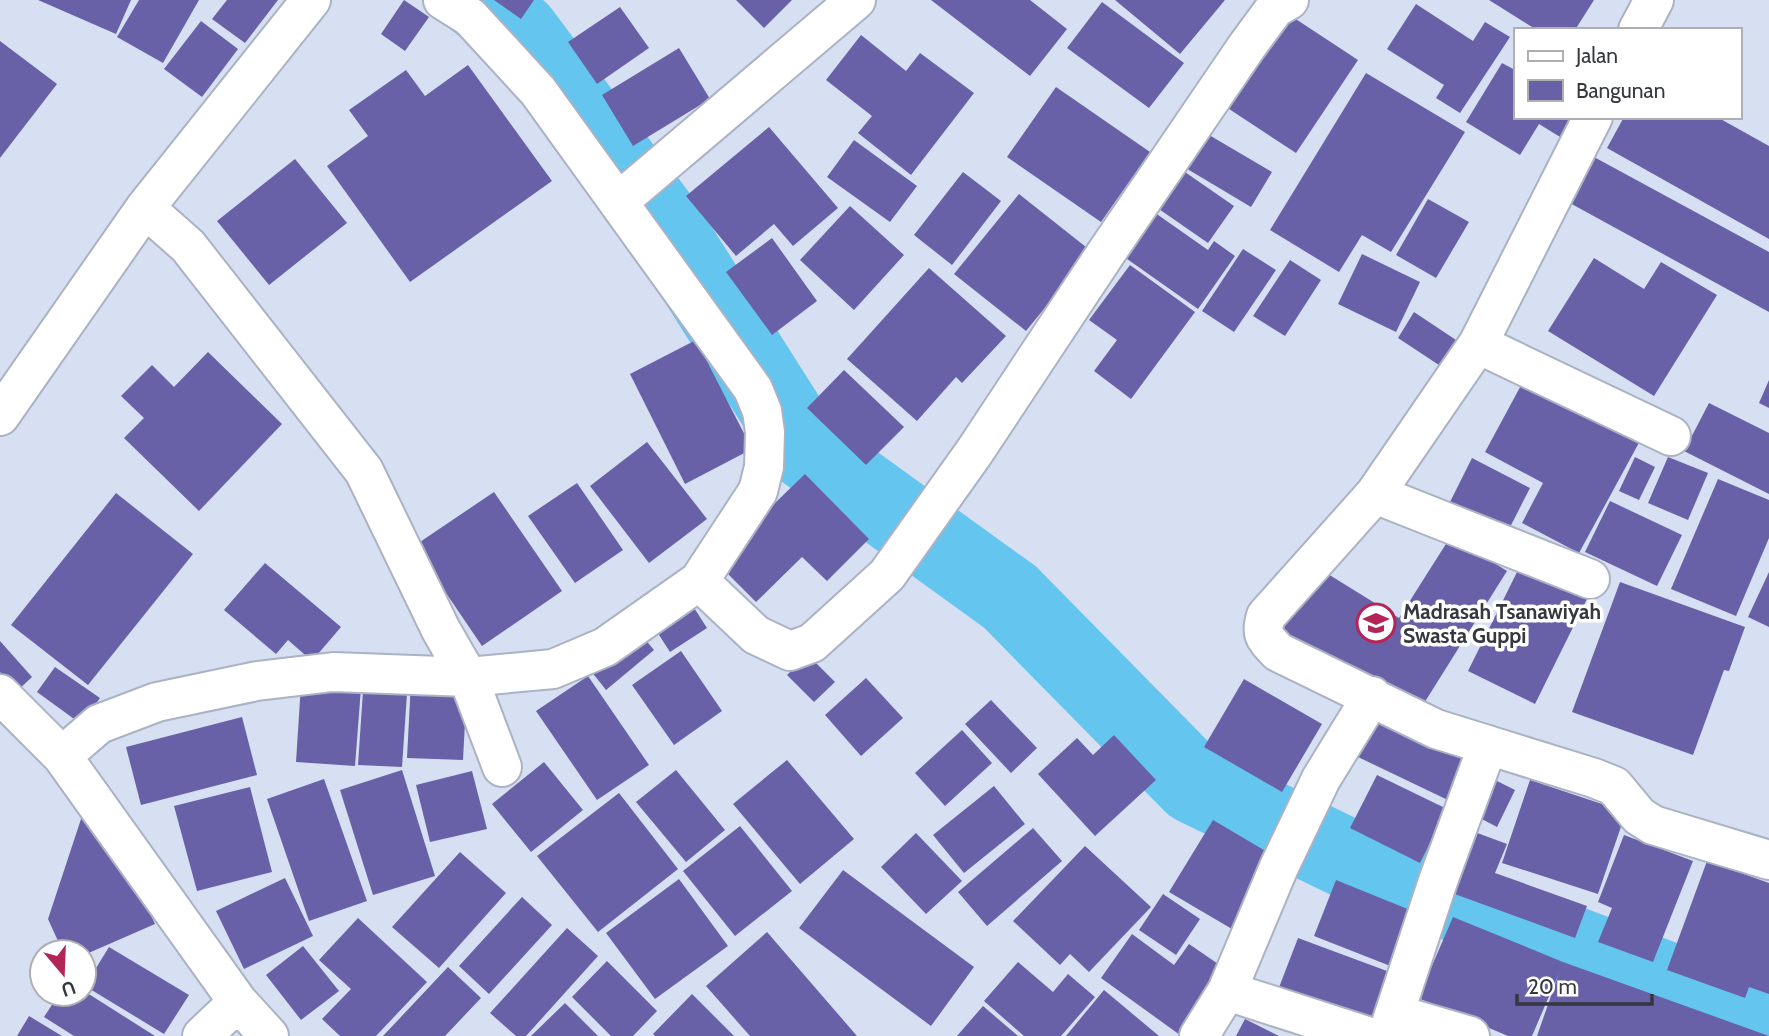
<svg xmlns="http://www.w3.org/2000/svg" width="1769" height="1036" font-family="Cabin,sans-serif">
  <rect width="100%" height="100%" fill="#d7dff2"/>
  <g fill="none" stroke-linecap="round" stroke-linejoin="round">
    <path stroke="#64c6ef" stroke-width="80" d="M478,0L519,32L662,223L805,449L1010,597L1194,784L1367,868L1701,995L1769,1013"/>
  </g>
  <path fill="#6961a7" d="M38,0H131L116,34Z
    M139,0H199L163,63L117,37Z
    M227,0H278L245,43L212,19Z
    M404,0L429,17L405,51L381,34Z
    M494,0H534L521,19Z
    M736,0H792L764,28Z
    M931,0H1030L1067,29L1030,76Z
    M1115,0H1225L1180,54Z
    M1489,0H1594L1575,30H1537Z
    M1102,2L1184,63L1149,108L1067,48Z
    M1416,4L1473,41L1485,22L1510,37L1460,113L1436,98L1444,85L1387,49Z
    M620,7L649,48L597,84L568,42Z
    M1282,10L1358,60L1296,153L1220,103Z
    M201,21L238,49L202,97L164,69Z
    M861,35L906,71L920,53L974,93L911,175L858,133L872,116L826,80Z
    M0,41L57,84L0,158Z
    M679,48L710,99L633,146L602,95Z
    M1502,63L1515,70V117H1579L1565,140L1539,124L1520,155L1466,122Z
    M468,65L552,181L410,282L327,166L368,136L349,110L406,70L425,96Z
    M1366,73L1465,132L1391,252L1362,235L1339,272L1270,230Z
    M1056,87L1150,152L1101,222L1007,157Z
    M1624,117H1717L1769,146V239L1607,148Z
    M769,127L838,208L793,246L774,224L736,256L686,196Z
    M1204,132L1272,172L1251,207L1184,167Z
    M854,140L917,186L890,222L827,177Z
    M1594,157L1769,252V312L1568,202Z
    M295,159L347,223L269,285L217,221Z
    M1182,170L1234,206L1208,243L1156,207Z
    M963,172L1001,201L952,265L914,235Z
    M1019,194L1091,251L1026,331L954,274Z
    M1428,199L1469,222L1436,278L1396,255Z
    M850,206L904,255L854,310L800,260Z
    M1151,210L1208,250L1214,241L1235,256L1198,309L1120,254Z
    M772,238L817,301L772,335L726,272Z
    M1243,249L1276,270L1234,332L1202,311Z
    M1362,254L1420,282L1396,332L1338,304Z
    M1594,258L1644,289L1661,262L1717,295L1654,396L1548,331Z
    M1290,260L1321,280L1285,336L1253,316Z
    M1130,265L1195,312L1131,399L1094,371L1117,340L1089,320Z
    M929,268L1006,336L962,383L956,377L917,421L847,359Z
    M1414,312L1462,344L1445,369L1398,338Z
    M696,340L752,449L685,484L630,374Z
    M208,352L282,424L199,511L124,438L144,418L121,396L152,365L174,387Z
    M844,370L904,427L866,465L807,408Z
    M1525,378L1641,439L1579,553L1522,523L1543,483L1485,452Z
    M1769,380V408L1759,403Z
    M1709,403L1769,433V494L1684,451Z
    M647,442L707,519L649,563L590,486Z
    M1635,457L1655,467L1639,500L1619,491Z
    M1668,457L1708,473L1688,520L1648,503Z
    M1472,458L1530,488L1506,535L1448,506Z
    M805,474L869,539L827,581L802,557L756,602L715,561Z
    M1718,479L1769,500V538L1736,616L1671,589Z
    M577,483L623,550L575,583L528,516Z
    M494,492L562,591L482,646L414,546Z
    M116,493L193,554L88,685L11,625Z
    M1610,501L1682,535L1657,586L1585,552Z
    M1451,536L1507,571L1416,716L1275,629L1315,566L1399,618Z
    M265,563L341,627L312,661L288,640L276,654L224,610Z
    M1520,566L1587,599L1535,704L1468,671Z
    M1769,572V627L1748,617Z
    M1620,582L1745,627L1729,671L1724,670L1693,755L1572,712Z
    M689,600L707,628L670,652L652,624Z
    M639,632L654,650L606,690L591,671Z
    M0,641L32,677L17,691L0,672Z
    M681,651L722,711L674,745L632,685Z
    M808,655L835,682L814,702L787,675Z
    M55,667L100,698L81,724L37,692Z
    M364,676L408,679L402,767L358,765Z
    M588,676L649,765L597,800L536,711Z
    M866,678L903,718L861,756L825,715Z
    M1244,679L1322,724L1282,792L1204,747Z
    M411,681L467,684L463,760L407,758Z
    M301,684L361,688L355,766L296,762Z
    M991,700L1037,748L1011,773L965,724Z
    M1383,708L1477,753L1452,802L1358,757Z
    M242,717L257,775L141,805L126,747Z
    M962,730L992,763L945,806L915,773Z
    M1114,735L1156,780L1095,836L1038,774L1077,738L1093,755Z
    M787,760L854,839L800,884L733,804Z
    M544,762L583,810L531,852L492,804Z
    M402,770L435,876L373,895L340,790Z
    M676,770L725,830L686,862L636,802Z
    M472,771L487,829L430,842L416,785Z
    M1377,775L1447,809L1420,863L1350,828Z
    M324,779L367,901L309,921L267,799Z
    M1493,779L1515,790L1497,827L1476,816Z
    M1530,780L1626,812L1598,894L1502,863Z
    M994,786L1025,824L964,873L933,835Z
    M250,787L272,872L197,891L174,806Z
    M619,793L678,869L598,932L537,856Z
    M82,816L135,880L155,924L84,955V952H63L48,919Z
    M1213,820L1276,857L1232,929L1169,892Z
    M740,826L792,891L735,936L683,871Z
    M1033,828L1062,861L987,926L958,892Z
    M1464,828L1507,844L1495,873L1587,906L1575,938L1441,889Z
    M916,833L962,881L926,914L881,867Z
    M1624,835L1693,861L1653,962L1598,942L1612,908L1598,902Z
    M1085,846L1151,907L1089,972L1070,954L1060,965L1013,921Z
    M460,852L506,893L439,968L392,927Z
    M1707,861L1769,883V994L1749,987L1745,998L1667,970Z
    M843,870L974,967L931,1026L799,928Z
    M285,878L313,936L244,969L216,911Z
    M679,879L728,946L655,999L606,933Z
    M1336,880L1420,914L1398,969L1314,936Z
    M1163,894L1200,919L1176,955L1139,930Z
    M522,897L552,925L489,994L459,966Z
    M1453,917L1563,962L1769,1036H1537L1559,973L1532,1036H1508L1418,998Z
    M358,918L427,982L376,1036H340L322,1019L351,989L319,960Z
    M567,928L598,956L526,1036H516L490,1013Z
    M767,932L857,1036H750L706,986Z
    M1132,934L1174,965L1189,944L1227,970L1180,1035L1101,978Z
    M1298,938L1395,974L1376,1026L1278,990Z
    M303,946L339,991L301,1020L266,975Z
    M109,947L189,995L164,1034L85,986Z
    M607,961L657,1011L633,1036H611L572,997Z
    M1018,962L1053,992L1068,974L1095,997L1061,1036H1024L984,1001Z
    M448,967L481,998L445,1036H383Z
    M1104,990L1159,1036H1066Z
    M84,991L155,1036H74L44,1017L59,994H84Z
    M692,994L734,1036H655L653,1034Z
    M565,1003L598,1036H531Z
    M983,1006L1018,1036H957Z
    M29,1016L62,1036H17Z
    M1245,1019L1279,1036H1236Z"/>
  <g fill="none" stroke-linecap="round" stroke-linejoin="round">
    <defs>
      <path id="minor" d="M1638,30L1654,0
        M618,202L856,0
        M145,208L188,246L364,471L441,630L468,677L502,767
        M1478,344L1671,436
        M0,416L145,208L311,0
        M1375,494L1266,616C1260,635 1265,638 1278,652L1436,729L1594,778L1614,786L1639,816L1653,825L1769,860
        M1590,579L1375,494L1478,344L1593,117
        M699,581L756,635L790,651L812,643L887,575L975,451L1106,253L1247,46L1275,8L1289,0
        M0,694L62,756L238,1002L202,1036
        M62,756L99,724L157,702L257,681L333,672L468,677L553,669L605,647L699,581L758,491L764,467L765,432L762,411L753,389L538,91L470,17L443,0
        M1227,991L1367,1036
        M238,1002L269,1036
        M1395,1014L1470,1036
        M1199,1036L1227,991L1279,867L1321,779L1372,696
        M1387,1036L1438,881L1488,745"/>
    </defs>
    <use href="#minor" stroke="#aab2c4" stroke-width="42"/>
    <use href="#minor" stroke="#fff" stroke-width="38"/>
  </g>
  <defs>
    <symbol id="school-ring" viewBox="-11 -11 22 22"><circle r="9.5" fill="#fff" stroke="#b42557" stroke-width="1.5"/><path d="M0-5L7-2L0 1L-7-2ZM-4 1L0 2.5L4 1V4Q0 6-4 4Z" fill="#b42557"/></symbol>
  </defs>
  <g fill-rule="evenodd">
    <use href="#school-ring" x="1354" y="601" width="44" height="44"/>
  </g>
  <g text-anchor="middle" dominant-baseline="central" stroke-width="7" stroke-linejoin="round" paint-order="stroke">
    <g font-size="21" font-weight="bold" fill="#35383f" stroke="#fff" text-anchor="start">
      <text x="1403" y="611">Madrasah Tsanawiyah<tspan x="1403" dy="24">Swasta Guppi</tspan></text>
    </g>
  </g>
  <rect x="1514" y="28" width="228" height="91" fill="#ffffff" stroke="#aeafb2" stroke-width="2"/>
  <rect x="1528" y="51" width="35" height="10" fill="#ffffff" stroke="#aeafb2" stroke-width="2"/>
  <text x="1576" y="63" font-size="21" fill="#35383f">Jalan</text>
  <rect x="1528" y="80" width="35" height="21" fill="#6961a7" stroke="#aeafb2" stroke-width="2"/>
  <text x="1576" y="98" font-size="21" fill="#35383f">Bangunan</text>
  <g transform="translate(63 973) rotate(161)"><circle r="33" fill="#ffffff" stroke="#aeafb2" stroke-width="2"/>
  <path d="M0-5L12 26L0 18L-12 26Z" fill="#b42557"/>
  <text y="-10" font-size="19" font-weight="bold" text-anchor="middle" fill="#35383f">U</text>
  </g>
  <path d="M1517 994v10h135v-10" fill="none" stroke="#35383f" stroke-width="3.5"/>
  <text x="1528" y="994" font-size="21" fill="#35383f" stroke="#ffffff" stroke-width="5" paint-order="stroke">20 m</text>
</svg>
